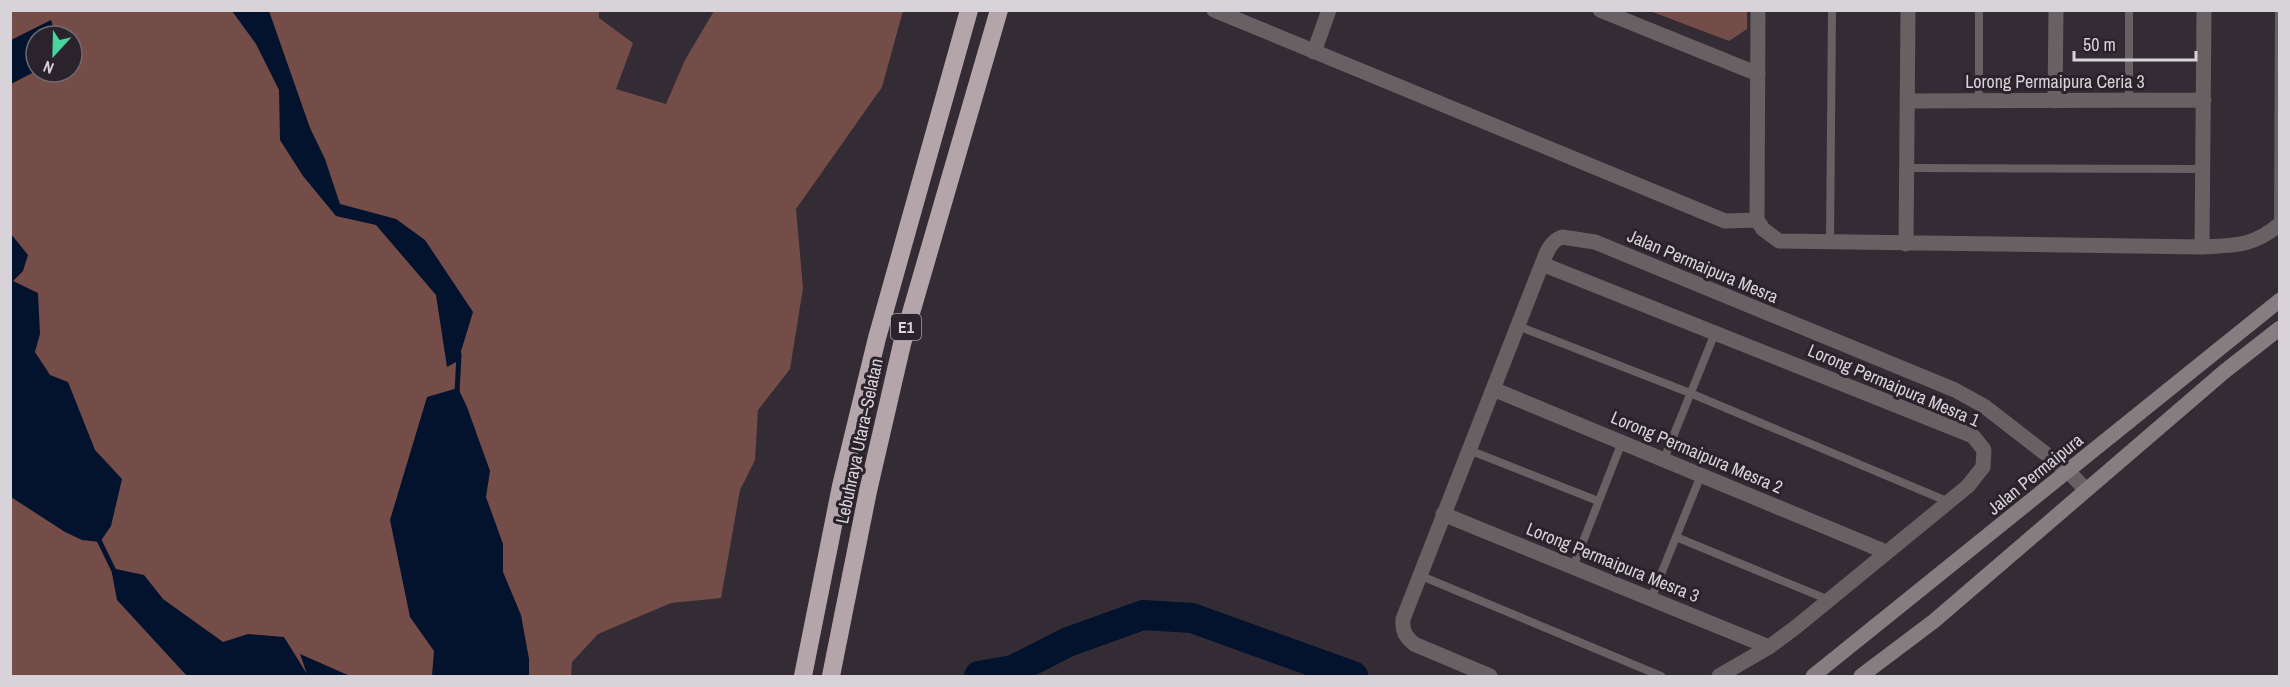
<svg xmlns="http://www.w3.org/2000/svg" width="2290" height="687" font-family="'Archivo Narrow',sans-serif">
  <rect width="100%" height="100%" fill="#342c35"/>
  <path fill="#754d48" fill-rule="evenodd" d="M10,11H599V18L633,43L616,89L666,104L685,60L714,11H903L882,87L796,209L803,288L790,369L758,410L755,460L740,490L721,598L671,603L598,634L572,662L571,676H11ZM36,36H72V72H36Z
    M1650,11H1747V29L1729,41Z"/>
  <path fill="#03122d" d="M232,11H269L310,128L325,159L340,204L396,219L425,240L473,312L458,361L447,367L436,295L376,225L336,216L303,176L280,140L279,90L256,44Z
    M51,20L56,36H36V71L11,84V40Z
    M11,234L28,255L23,271L13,281L38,293L40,334L35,352L50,375L68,382L95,450L122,479L111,526L100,542L82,540L65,532L11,497Z
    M458,388L467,407L490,471L486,497L503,544V572L521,615L529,659V676H432L434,651L410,617L390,520L427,397Z
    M111,568L144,575L163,599L223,642L248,634L284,637L307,674L300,654L350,676H187L117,600Z"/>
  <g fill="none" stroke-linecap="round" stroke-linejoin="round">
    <path stroke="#03122d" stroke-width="5" d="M457,393L459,354
      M97,536L115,573"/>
    <path stroke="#03122d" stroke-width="30" d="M979,676L1013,670L1068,642L1143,615L1192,618L1353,676"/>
    <path stroke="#676163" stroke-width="8" d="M1979,101V10
      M2129,101V10
      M1907,168L2203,169
      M2278,225L2279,10
      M1830,243L1832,10
      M1518,326L1690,393L1949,502
      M1469,450L1598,501
      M1664,459L1715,333
      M1676,537L1829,600
      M1573,567L1622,442
      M1419,575L1661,676
      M1651,599L1701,475"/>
    <path stroke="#676163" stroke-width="15" d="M1214,10L1725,221L1757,220
      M1600,10L1758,74
      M1758,10L1757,220L1763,229L1779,241L2202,247C2236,245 2252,247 2280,224
      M1314,52L1329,10
      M1907,101L2204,100
      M2055,101L2056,10
      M1906,244L1908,10
      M2202,247L2204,10
      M1542,264L1973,436L1984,450L1983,467L1968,486L1796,627L1769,647L1719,676
      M1493,389L1886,552
      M1443,514L1769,647
      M1490,676L1414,644C1405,636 1402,631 1403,619L1542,264C1546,254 1550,241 1562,237L1595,242L1955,390L1984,406L2069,472L2086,490"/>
    <path stroke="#867d80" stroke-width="15" d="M1813,676L2280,300
      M1861,676L1934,621L2225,371L2280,328"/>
    <path stroke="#b4a5aa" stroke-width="18" d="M803,676L841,486L877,338L969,10
      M831,676L868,491L902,344L999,10"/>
  </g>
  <g text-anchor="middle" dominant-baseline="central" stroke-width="6" stroke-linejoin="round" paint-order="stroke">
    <rect fill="#2a232b" stroke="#a49ea5" stroke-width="1.5" x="891" y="314" width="30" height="26" rx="4.5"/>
    <g font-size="16" font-weight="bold" fill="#d8d3d9">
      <text x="906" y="327">E1</text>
    </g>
    <g font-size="18" fill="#d8d3d9" stroke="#2a232b">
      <text x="2055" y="81">Lorong Permaipura Ceria 3</text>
      <text transform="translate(1703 266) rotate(23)">Jalan Permaipura Mesra</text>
      <text transform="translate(1894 385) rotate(23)">Lorong Permaipura Mesra 1</text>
      <text transform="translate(859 441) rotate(-78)">Lebuhraya Utara–Selatan</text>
      <text transform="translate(1697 452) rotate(23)">Lorong Permaipura Mesra 2</text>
      <text transform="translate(2035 474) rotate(-39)">Jalan Permaipura</text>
      <text transform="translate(1613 562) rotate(22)">Lorong Permaipura Mesra 3</text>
    </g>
  </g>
  <rect width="2290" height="687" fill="none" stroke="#d8d3d9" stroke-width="24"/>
  <g transform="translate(54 54) rotate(202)"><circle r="28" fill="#2a232b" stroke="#706971" stroke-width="1.5"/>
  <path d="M0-4.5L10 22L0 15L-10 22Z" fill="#47d49e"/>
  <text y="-9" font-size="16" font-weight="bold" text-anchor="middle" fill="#d8d3d9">N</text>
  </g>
  <path d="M2074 51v9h122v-9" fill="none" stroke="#d8d3d9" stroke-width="3"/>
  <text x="2083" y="51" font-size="18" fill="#d8d3d9" stroke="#2a232b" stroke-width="4.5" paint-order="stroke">50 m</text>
</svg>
